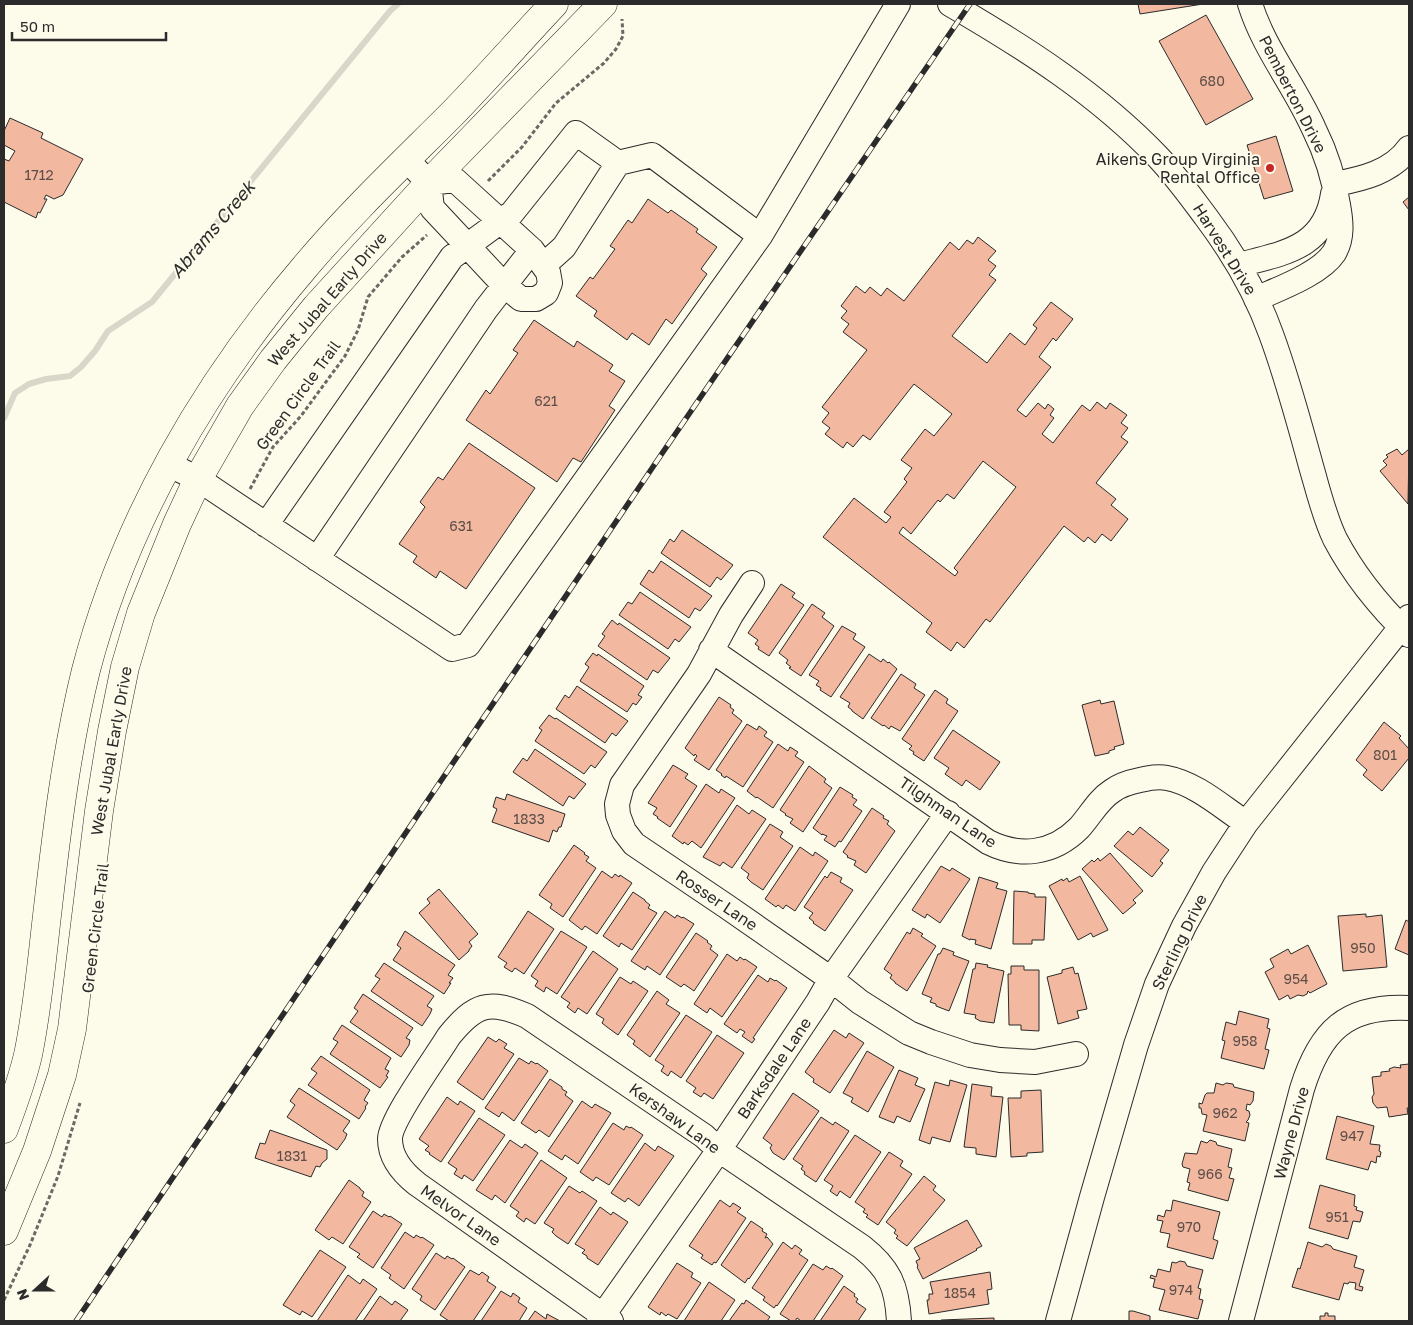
<svg xmlns="http://www.w3.org/2000/svg" width="1413" height="1325" font-family="'Golos Text',sans-serif">
  <rect width="100%" height="100%" fill="#fdfbea"/>
  <g fill="none" stroke-linecap="round" stroke-linejoin="round">
    <path stroke="#d8d7c9" stroke-width="6" d="M4,418L15,393L29,384L46,379L70,376L81,367L95,351L108,331L152,302L390,11L398,4"/>
  </g>
  <path fill="#f2b8a0" stroke="#2b2b2b" fill-rule="evenodd" d="M1138,4H1203L1140,14Z
    M1206,15L1253,99L1206,125L1159,41Z
    M10,118L43,133L41,138L83,159L63,195L54,199L46,195L44,199H47L40,213L38,212L36,218L4,202V159L9,161L15,151L4,145V131Z
    M1276,136L1293,191L1264,199L1247,145Z
    M1409,197V210L1403,202Z
    M648,199L668,213L671,210L698,229L696,232L717,247L701,269L707,274L672,324L666,319L649,345L632,333L627,340L594,316L597,311L576,296L590,277L593,279L615,249L610,246L628,220L632,223Z
    M978,237L996,251L988,260L996,266L989,275L996,280L952,336L987,363L1010,333L1025,345L1037,328L1033,325L1051,302L1073,319L1056,341L1053,338L1039,357L1051,367L1017,410L1026,417L1038,403L1045,409L1048,404L1054,409L1050,415L1054,418L1042,434L1053,443L1082,405L1090,411L1097,402L1106,409L1110,403L1127,415L1121,423L1128,428L1121,437L1128,442L1096,483L1116,499L1111,505L1128,519L1111,541L1102,534L1095,543L1088,537L1084,542L1064,526L990,622L986,619L964,648L957,642L951,651L926,632L932,623L823,537L854,498L886,523L891,517L884,512L907,482L904,479L912,468L901,460L925,429L934,436L952,414L914,384L870,440L863,435L853,447L847,442L843,448L825,434L830,428L822,422L829,413L822,407L867,350L843,332L849,324L841,318L847,311L841,306L856,286L865,293L870,287L881,296L887,288L904,301L950,242L959,250L967,240L973,244ZM983,461L1016,487L954,568L958,572L955,576L899,533L903,527L911,534L938,500L940,502L947,494L954,499Z
    M534,320L574,347L577,341L613,365L609,371L625,381L609,406L615,410L581,462L573,458L557,482L466,420L486,390L490,394L518,353L513,350Z
    M469,443L535,488L466,589L440,571L436,578L413,562L417,556L399,544L425,507L420,502L438,477L443,480Z
    M1397,449L1402,455L1409,449L1408,504L1380,471L1387,465L1383,461L1388,457L1386,455Z
    M682,530L733,565L721,580L717,577L710,587L661,553L670,539L674,542Z
    M661,561L712,596L700,611L695,608L689,618L640,584L649,570L653,573Z
    M781,584L795,593L792,597L804,605L769,656L758,649L759,647L755,644L758,640L748,633Z
    M640,592L691,627L679,642L675,639L668,649L619,615L628,602L632,604Z
    M812,604L825,613L822,617L834,626L801,676L789,668L791,667L786,663L788,660L779,653Z
    M612,620L618,625L619,623L670,658L658,673L653,670L647,680L598,646L605,636L602,634Z
    M842,626L856,634L853,639L865,647L831,697L820,690L821,688L816,685L819,681L809,675Z
    M593,653L597,656L598,654L644,686L638,695L642,697L636,705L633,703L627,712L580,681L589,667L585,664Z
    M869,654L881,662L883,659L888,663L889,662L897,669L863,719L852,711V710L848,707L850,703L840,697Z
    M901,674L916,684L914,688L925,695L900,731L891,726L889,729L884,725L883,726L871,718Z
    M577,686L628,721L616,736L612,733L605,743L556,709L565,695L569,698Z
    M935,690L948,699L946,703L958,711L924,761L913,754L914,752L909,749L912,746L902,739Z
    M719,697L731,705L730,707L734,710L732,713L742,721L709,770L694,760L697,756L695,754L694,756L685,748Z
    M1100,700L1101,704L1114,701L1124,744L1114,747L1115,749L1109,751V753L1095,756L1082,705Z
    M549,715L555,719L556,718L607,752L595,768L591,765L584,774L535,741L542,730L539,728Z
    M1384,722L1401,736L1399,738L1409,749V758L1382,791L1363,775L1367,770L1356,760Z
    M747,724L757,730L759,726L767,732L764,736L773,742L743,787L726,776L725,778L721,775L722,774L716,770Z
    M953,730L1000,762L980,790L966,780L962,786L945,774L949,768L934,758Z
    M778,744L788,751L790,747L798,752L795,756L804,762L773,808L757,797L756,798L747,791Z
    M535,749L586,784L574,799L569,796L563,806L513,772L523,758L527,761Z
    M673,765L688,774L685,778L697,786L670,827L657,818L658,817L653,814L657,808L648,803Z
    M809,766L826,779L824,782L832,788L803,832L790,823L793,819L785,815L786,814L780,810Z
    M706,784L719,793L721,789L735,798L701,848L692,841L688,845L684,842L683,844L672,836Z
    M840,787L853,795L852,797L857,800L853,805L862,811L841,842L839,841L835,847L824,840L827,836L822,834V835L813,828Z
    M507,794L565,814L561,827H559L557,832L553,830L549,842L492,822L497,809L493,807L496,797L505,800Z
    M737,805L749,814L752,810L766,819L732,868L723,862L720,866L703,857Z
    M872,808L884,816L883,818L889,821L887,824L895,831L866,873L854,865L856,861L847,857L848,856L843,852Z
    M770,824L783,832L780,837L793,846L763,890L751,882L747,878L749,874L741,868Z
    M1140,827L1169,850L1160,861L1163,863L1152,877L1114,846L1128,831L1133,835Z
    M574,845L585,853L584,854L589,857L586,861L596,868L563,917L550,908L552,904L539,895Z
    M800,847L813,856L815,852L828,861L795,911L786,905L783,909L778,905L776,907L765,899Z
    M1110,853L1143,891L1133,900L1136,903L1123,914L1082,869L1092,860L1094,862L1098,858L1100,861Z
    M941,866L950,871L952,868L970,879L940,923L927,914L925,918L912,910Z
    M602,871L612,878L615,874L619,877L620,875L632,883L597,934L585,926L582,930L569,920Z
    M831,872L842,878L840,882L853,890L825,931L813,923L814,922L809,918L813,913L804,907L825,876L827,878Z
    M1080,876L1108,930L1093,937L1091,933L1078,940L1049,886L1062,879L1063,881L1067,878L1069,882Z
    M979,877L998,883L996,888L1007,891L991,949L975,944L976,940L970,939V940L962,936Z
    M439,889L478,934L469,942L472,946L469,950V951L459,960L419,913L430,903L427,899Z
    M1014,891L1028,892V893L1035,894V897H1046L1044,940H1032V944H1013Z
    M633,892L645,900V901L650,905L648,908L657,913L632,950L621,943L619,947L603,936Z
    M528,911L554,929L524,974L515,968L512,972L504,967L507,963L498,957Z
    M665,911L675,918L677,915L682,918L683,917L694,924L660,975L647,966L645,970L631,961Z
    M1366,914V917L1382,915L1387,967L1343,971L1338,916Z
    M1406,920L1409,922V955L1395,949Z
    M913,928L923,934L921,936L936,946L907,991L895,983V982L890,978L892,975L884,969L907,932L910,934Z
    M405,931L455,965L448,975L453,978L449,983H451L444,994L393,960L401,948L397,945Z
    M561,931L587,947L557,994L546,987L544,992L535,986L538,981L531,976Z
    M696,933L708,941L707,942L712,946L710,949L718,955L694,991L684,984L681,987L666,977Z
    M1308,945L1327,984L1310,993L1308,991L1307,994L1303,996L1298,995L1290,999L1288,995L1279,1000L1265,972L1274,967L1270,959L1288,949L1291,954Z
    M943,948L954,952L953,955L969,961L949,1011L936,1006V1004L930,1002L932,998L922,994L938,954H940Z
    M593,951L618,969L587,1014L578,1008L575,1013L567,1007L570,1003L561,997Z
    M727,954L737,961L740,957L744,960L745,959L757,967L722,1017L710,1008L707,1013L694,1004Z
    M384,963L434,996L427,1006L432,1009L430,1014L422,1026L371,991L380,979L375,976Z
    M976,963L988,965L987,967L1004,971L994,1023L980,1021L975,1018L976,1015L964,1013L973,969H975Z
    M1011,966H1024V970H1039V1031L1021,1030V1025H1009L1008,974H1011Z
    M1073,967L1075,974L1078,973L1087,1009L1077,1011L1079,1018L1058,1024L1047,977L1062,973V970Z
    M758,975L768,982L770,978L775,981L776,980L787,988L753,1038L755,1039L752,1043L742,1036L745,1032L740,1029L737,1033L724,1024Z
    M620,977L631,984L633,981L648,991L618,1035L607,1027L602,1023L604,1019L596,1014Z
    M657,991L669,1000L666,1004L680,1013L650,1057L633,1044L635,1041L627,1035Z
    M363,994L413,1028L406,1038L410,1040L409,1045L401,1057L350,1022L358,1011L354,1008Z
    M1239,1011L1269,1019L1267,1028L1270,1029L1265,1049L1269,1050L1264,1069L1221,1058L1225,1041L1222,1040L1226,1022L1236,1025Z
    M686,1015L712,1032L681,1078L671,1071L668,1076L661,1071L664,1066L655,1060Z
    M342,1025L391,1058L385,1069L389,1071L386,1076L388,1077L380,1088L330,1054L338,1042L333,1039Z
    M834,1030L846,1038L849,1033L864,1043L830,1093L813,1082L814,1079L805,1072Z
    M717,1035L744,1053L713,1099L704,1093L701,1097L693,1092L696,1088L686,1081Z
    M488,1037L496,1042L499,1039L507,1044L504,1048L514,1054L483,1100L457,1082Z
    M867,1051L894,1067L868,1112L851,1102L853,1098L843,1093Z
    M321,1056L370,1090L364,1100L368,1103L365,1107L366,1108L359,1119L308,1085L317,1073L311,1069Z
    M519,1058L529,1064L531,1061L536,1064L537,1063L548,1071L514,1121L502,1112L499,1117L485,1108Z
    M1409,1064V1108H1407L1408,1114L1389,1117L1387,1107L1377,1108L1373,1103L1372,1097L1374,1094L1372,1077L1381,1076V1072L1390,1071L1389,1069L1394,1067L1401,1068L1400,1065Z
    M899,1070L918,1078L915,1085L925,1089L910,1122L897,1116L894,1123L879,1117Z
    M550,1079L562,1087V1089L567,1092L565,1095L573,1101L549,1137L539,1130L536,1133L521,1123Z
    M950,1080L967,1085L950,1142L932,1137L930,1144L919,1140L935,1082L949,1086Z
    M1216,1083L1223,1085L1226,1083L1233,1084L1234,1087L1254,1092L1253,1101L1250,1105L1247,1104L1246,1110L1249,1111L1250,1115L1248,1120L1246,1122L1249,1123L1245,1141L1203,1131L1207,1115L1202,1114L1201,1108H1199V1103L1202,1104L1205,1095L1207,1093H1214Z
    M972,1084L992,1087L991,1096L1003,1097L996,1157L976,1154V1148L964,1147Z
    M299,1088L350,1121L343,1131L347,1134L345,1139L337,1150L287,1117L295,1105L290,1101Z
    M1041,1090L1043,1152L1027,1153V1156L1011,1157L1008,1098H1021V1091Z
    M793,1093L819,1111L784,1160L773,1153L770,1148L772,1145L763,1138Z
    M447,1097L458,1105L460,1101L475,1111L441,1162L429,1154L430,1153L425,1150L429,1146L419,1139Z
    M582,1101L592,1108L595,1104L611,1113L578,1164L565,1155L562,1160L548,1151Z
    M1337,1116L1374,1126L1370,1144L1380,1145L1379,1151L1381,1152L1380,1157L1377,1156L1376,1163L1371,1161L1368,1170L1326,1159Z
    M821,1117L833,1125L835,1122L849,1131L816,1182L804,1174L805,1172L801,1169L803,1166L793,1159Z
    M479,1118L505,1135L473,1181L464,1175L462,1179L454,1174L457,1169L448,1163Z
    M613,1123L624,1130L626,1126L630,1128L631,1127L643,1135L609,1185L596,1177L593,1181L580,1172Z
    M270,1130L327,1150V1159L322,1163L320,1167L316,1166L311,1177L255,1158L260,1143L265,1144Z
    M855,1135L881,1152L850,1198L840,1191L837,1196L830,1191L833,1186L824,1180Z
    M510,1140L522,1148L525,1144L538,1153L505,1203L495,1195L492,1200L476,1190Z
    M1210,1140L1216,1142L1217,1145L1232,1149L1228,1167L1232,1168L1229,1178L1234,1179L1228,1201L1188,1190L1190,1183L1187,1182L1190,1169L1183,1167L1182,1164L1185,1153L1197,1154L1201,1141L1207,1143Z
    M645,1143L655,1151L658,1146L674,1156L639,1206L628,1198L625,1202L611,1193Z
    M889,1152L903,1161L900,1166L912,1174L878,1225L866,1217L868,1215L863,1212L865,1209L855,1202Z
    M541,1160L567,1178L535,1224L526,1218L524,1222L516,1216L519,1212L510,1206Z
    M924,1176L936,1186L933,1190L945,1200L907,1246L896,1238L898,1236L894,1233L896,1230L886,1222Z
    M349,1180L360,1188V1189L364,1192L362,1196L371,1202L343,1244L332,1237L329,1240L315,1230Z
    M1320,1185L1355,1195L1354,1206L1357,1207L1356,1210L1363,1212L1360,1222L1353,1221L1348,1239L1309,1228Z
    M569,1186L580,1193L582,1191L597,1201L568,1244L556,1236L552,1232L554,1229L544,1223Z
    M720,1200L730,1207L733,1203L741,1208L737,1212L746,1218L716,1263L714,1262L712,1265L701,1258L703,1255L689,1246Z
    M1173,1200L1220,1212L1213,1239L1218,1241L1213,1259L1167,1247L1170,1234L1160,1232L1163,1221L1157,1220L1158,1215L1164,1217L1166,1210L1171,1211Z
    M600,1207L611,1215L613,1212L628,1222L598,1265L587,1258V1256L582,1253L585,1250L575,1244Z
    M373,1211L382,1217L384,1214L389,1217L390,1216L402,1224L373,1268L357,1257L360,1254L349,1247Z
    M967,1220L982,1246L976,1249L977,1250L923,1279L917,1267L918,1266L916,1261L920,1259L914,1248Z
    M751,1221L763,1229L762,1231L767,1234L765,1238L767,1237L773,1244L749,1279L748,1278L745,1283L721,1265Z
    M405,1232L414,1238L416,1235L421,1238L422,1237L434,1245L404,1289L389,1278L391,1275L381,1268Z
    M783,1242L792,1249L795,1245L802,1250L799,1254L808,1260L777,1306L776,1305L774,1308L763,1300L765,1297L752,1288Z
    M1308,1242L1322,1247L1326,1244L1331,1246L1333,1249L1357,1256L1354,1267L1364,1270L1359,1286L1363,1287L1362,1291L1355,1289L1356,1283L1349,1282L1348,1284L1344,1283L1339,1300L1292,1287L1298,1268L1300,1269Z
    M320,1250L346,1267L312,1317L302,1311L300,1315L283,1305Z
    M436,1253L445,1259L447,1256L452,1259L453,1258L465,1267L435,1310L420,1300L422,1296L412,1289Z
    M1180,1261L1185,1262L1187,1266L1203,1270L1198,1288L1201,1289L1199,1299L1203,1300L1198,1319L1159,1310L1165,1290L1153,1287L1155,1279L1150,1278L1151,1275L1156,1277L1158,1269L1170,1272L1172,1262L1176,1263Z
    M677,1263L693,1273L691,1277L701,1283L677,1319L668,1314L666,1316L661,1312L660,1315L648,1307Z
    M813,1264L823,1270L826,1266L831,1269L832,1268L843,1276L813,1321H801L797,1318L795,1321H791L780,1314Z
    M470,1270L479,1275L482,1272L489,1277L487,1281L496,1287L473,1321H449L440,1315Z
    M990,1272L992,1289L987,1290L989,1304L929,1314L927,1300H929V1294H933L930,1282Z
    M348,1275L360,1284L363,1279L377,1289L355,1321H317Z
    M709,1282L735,1300L721,1321H684Z
    M844,1286L855,1294L854,1296L858,1299L856,1302L866,1309L858,1321H820Z
    M501,1291L511,1297L513,1293L520,1298L518,1302L527,1308L519,1321H481Z
    M380,1296L392,1305L395,1301L408,1310L400,1321H363Z
    M746,1300L770,1317L767,1321H729L742,1303L744,1304Z
    M535,1311L546,1319L547,1314L560,1321H528Z
    M1129,1311H1133L1150,1316V1321H1129Z
    M1325,1313H1328V1316H1335V1321H1320V1316H1325Z
    M994,1318V1321H941V1320Z"/>
  <g fill="none" stroke-linecap="round" stroke-linejoin="round">
    <defs>
      <path id="minor" d="M950,4C1024,47 1098,94 1158,157C1176,176 1191,197 1206,217C1233,253 1256,292 1271,334C1287,377 1299,422 1311,466C1318,490 1324,516 1335,539C1354,575 1380,607 1409,635
        M1250,4C1264,49 1295,86 1314,129C1326,153 1334,178 1338,205C1341,221 1343,238 1334,253C1320,274 1278,289 1256,299
        M406,159L429,183L432,208L504,285L521,299H536L546,293L550,283L548,272L532,250L455,180L429,183
        M618,163L652,155L760,236
        M1335,184C1362,179 1392,172 1409,148
        M1239,265C1284,253 1325,248 1333,194
        M168,464L198,479L452,649L468,645L760,236L898,4
        M266,525L452,257L512,213L576,133L618,163L564,247L544,265
        M317,559L486,309L532,250
        M752,583L731,615L699,674L622,785L617,804L618,815L624,831L634,844L726,906L831,979L860,1002L909,1033L931,1042L970,1055L1000,1060L1035,1062L1076,1054
        M711,650L988,842C1020,858 1053,854 1079,828C1090,816 1098,800 1112,791C1120,785 1130,782 1140,780C1149,778 1158,776 1167,778C1195,783 1222,807 1246,823
        M599,1321L719,1150L818,1002L831,979L948,813
        M611,1321L417,1184C403,1173 390,1158 390,1139C390,1120 437,1056 449,1036C475,1004 489,999 527,1016L704,1136L719,1150L862,1247C890,1269 897,1287 899,1321
        M1058,1321L1092,1197L1136,1045L1157,984L1184,926L1214,872L1246,823L1409,617
        M1241,1321L1302,1089C1320,1031 1346,1005 1409,1008"/>
      <path id="major" d="M4,1129C13,1105 22,1081 28,1055C38,1007 42,957 48,907C57,828 67,747 86,670C125,521 204,385 304,268C350,213 402,164 452,114C487,78 520,40 554,4
        M4,1231L37,1151L62,1075L72,1029L99,811L112,731L125,667L141,613L177,524L198,479L240,406L273,360L316,307L429,183L603,4"/>
    </defs>
    <use href="#minor" stroke="#2b2b2b" stroke-width="26"/>
    <use href="#major" stroke="#2b2b2b" stroke-width="29"/>
    <path stroke="#6a6964" stroke-width="3" stroke-dasharray="4 2.5" stroke-linecap="butt" d="M488,181L522,147L556,103L604,63L616,49L623,36L622,19
      M250,489L273,447L301,416L345,356L358,330L368,297L402,257L427,235
      M4,1300L30,1245L58,1176L80,1103"/>
    <use href="#minor" stroke="#fdfbea" stroke-width="24"/>
    <use href="#major" stroke="#fdfbea" stroke-width="28"/>
    <defs>
      <path id="rail" d="M76,1321L663,452L970,4"/>
    </defs>
    <use href="#rail" stroke="#2b2b2b" stroke-width="5.5"/>
    <use href="#rail" stroke="#fdfbea" stroke-width="4" stroke-dasharray="11" stroke-linecap="butt"/>
  </g>
  <circle fill="#c62828" stroke="#fdfbea" stroke-width="2" cx="1270" cy="168" r="5"/>
  <g text-anchor="middle" dominant-baseline="central" stroke-width="4" stroke-linejoin="round" paint-order="stroke">
    <g font-size="14" fill="#5d4e48">
      <text x="1212" y="80">680</text>
      <text x="39" y="174">1712</text>
      <text x="546" y="400">621</text>
      <text x="461" y="525">631</text>
      <text x="1385" y="754">801</text>
      <text x="529" y="818">1833</text>
      <text x="1363" y="947">950</text>
      <text x="1296" y="978">954</text>
      <text x="1245" y="1040">958</text>
      <text x="1225" y="1112">962</text>
      <text x="1352" y="1135">947</text>
      <text x="292" y="1155">1831</text>
      <text x="1210" y="1173">966</text>
      <text x="1337" y="1216">951</text>
      <text x="1189" y="1226">970</text>
      <text x="1181" y="1289">974</text>
      <text x="960" y="1292">1854</text>
    </g>
    <g font-size="16" fill="#2b2b2b" stroke="#fdfbea">
      <text transform="translate(1293 94) rotate(63)">Pemberton Drive</text>
      <text transform="translate(1225 249) rotate(58)">Harvest Drive</text>
      <text transform="translate(327 299) rotate(-49)">West Jubal Early Drive</text>
      <text transform="translate(298 395) rotate(-54)">Green Circle Trail</text>
      <text transform="translate(111 751) rotate(-80)">West Jubal Early Drive</text>
      <text transform="translate(948 812) rotate(34)">Tilghman Lane</text>
      <text transform="translate(717 900) rotate(34)">Rosser Lane</text>
      <text transform="translate(95 928) rotate(-83)">Green Circle Trail</text>
      <text transform="translate(1179 942) rotate(-64)">Sterling Drive</text>
      <text transform="translate(774 1068) rotate(-56)">Barksdale Lane</text>
      <text transform="translate(675 1118) rotate(36)">Kershaw Lane</text>
      <text transform="translate(1291 1133) rotate(-75)">Wayne Drive</text>
      <text transform="translate(461 1215) rotate(35)">Melvor Lane</text>
    </g>
    <g font-size="16" fill="#2b2b2b" stroke="#fdfbea" text-anchor="end">
      <text x="1260" y="159">Aikens Group Virginia<tspan x="1260" dy="18">Rental Office</tspan></text>
    </g>
    <g font-size="18" font-style="italic" fill="#2b2b2b" stroke="#fdfbea">
      <text transform="translate(212 229) rotate(-50)">Abrams Creek</text>
    </g>
  </g>
  <rect width="1413" height="1325" fill="none" stroke="#2b2b2b" stroke-width="10"/>
  <g transform="translate(35 1290) rotate(249)" stroke="#fdfbea" stroke-width="4" paint-order="stroke">
  <path d="M0-4L9 19L0 12L-9 19Z" fill="#2b2b2b"/>
  <text y="-8" font-size="14" font-weight="bold" text-anchor="middle" fill="#2b2b2b">N</text>
  </g>
  <path d="M12 32v8h154v-8" fill="none" stroke="#2b2b2b" stroke-width="2.5"/>
  <text x="20" y="32" font-size="15" fill="#2b2b2b" stroke="#fdfbea" stroke-width="4" paint-order="stroke">50 m</text>
</svg>
